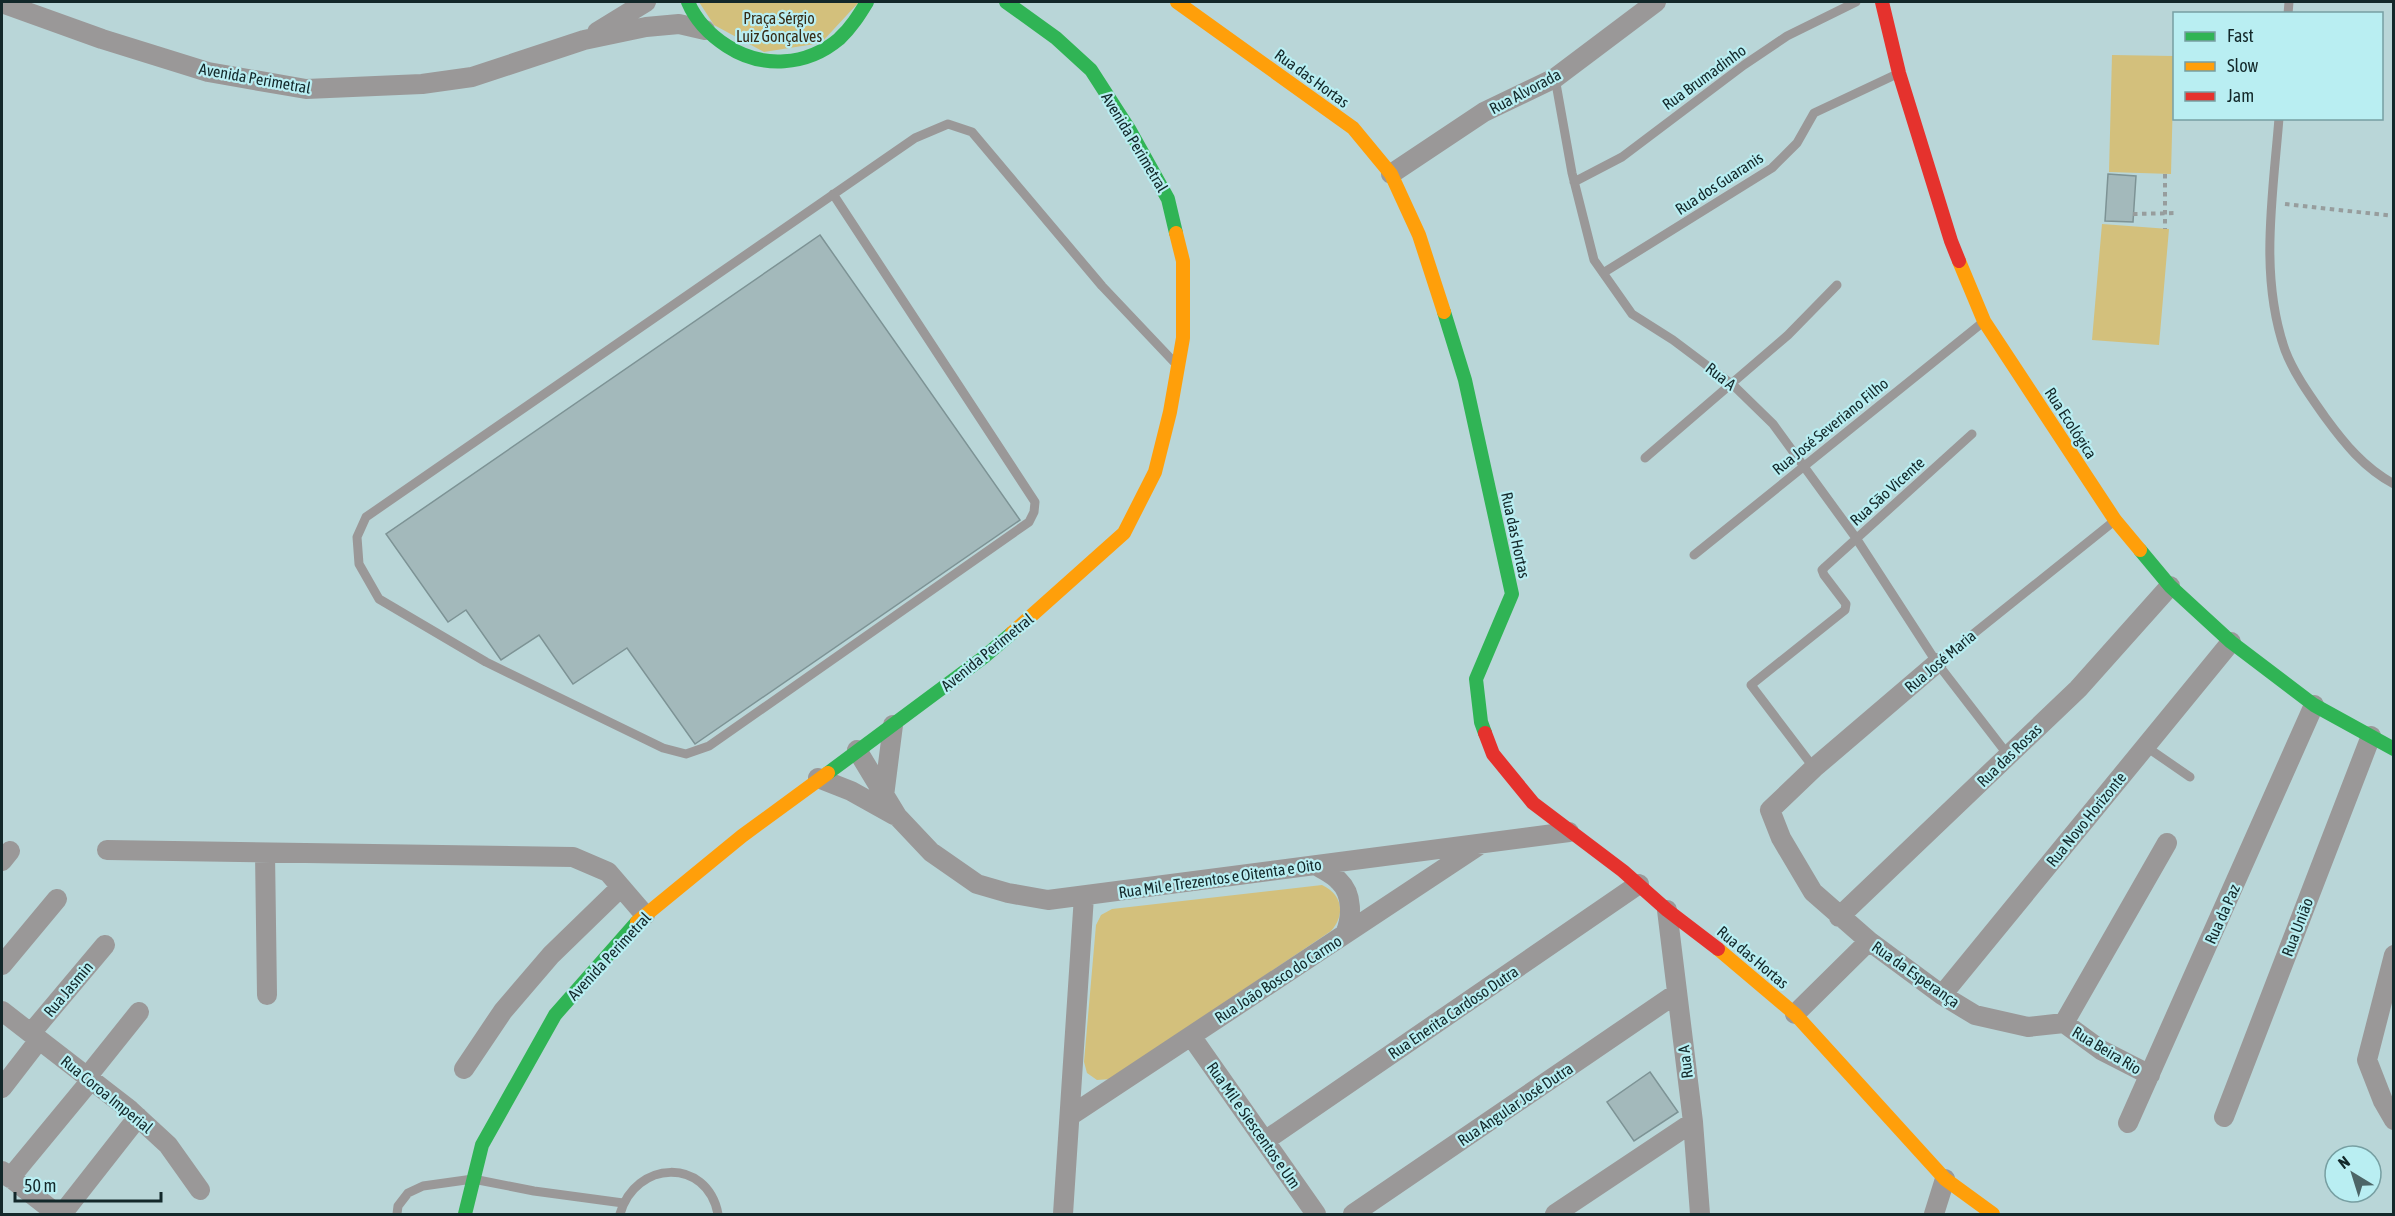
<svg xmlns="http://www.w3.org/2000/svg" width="2395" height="1216" font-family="'Asap Condensed',sans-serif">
  <rect width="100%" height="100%" fill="#b9d6d8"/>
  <path fill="#d3c07c" d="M699,2H859L821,43L764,52L714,25Z
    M2112,55L2174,56L2171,174L2109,172Z
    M2102,224L2169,229L2159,345L2092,340Z
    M1322,885C1342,894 1346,914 1331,931L1111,1079L1097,1080L1087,1073L1084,1062L1096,925L1101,915L1112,909Z"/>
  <path fill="#a3b9bb" stroke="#7d9395" stroke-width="1.5" d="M2108,174L2136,176L2133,222L2105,221Z
    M820,235L1020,520L695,744L627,648L573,684L539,635L501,660L466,610L448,622L386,534Z
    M1650,1072L1678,1112L1634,1141L1607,1102Z"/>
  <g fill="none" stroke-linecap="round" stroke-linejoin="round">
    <path stroke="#979d9d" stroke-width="4" stroke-dasharray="4.5 4.5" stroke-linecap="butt" d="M2165,174V229
      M2285,204L2394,216
      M2133,214L2177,213"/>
    <path stroke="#9a9898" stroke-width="9" d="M2288,14L2289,2
      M1555,78L1572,173L1594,260L1632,314L1673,340L1733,385L1773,424L1856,538L1937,663L2008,755
      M2279,118C2273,195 2259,276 2285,350C2294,374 2311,397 2325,417C2344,443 2364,468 2394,484
      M1574,182L1622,157L1744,65L1787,36L1856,2
      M833,194L1035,502L1034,512L1029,522L709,746L686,754L663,748L486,662L379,599L359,564L357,537L366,517L915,138L948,124L972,132L1102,286L1174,362
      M1603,273L1772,168L1797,143L1814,113L1897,74
      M1645,458L1788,335L1837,285
      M1694,555L1982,323
      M1937,663L2113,522
      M2145,746L2190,777
      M1814,768L1751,685L1845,610L1846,604L1824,575L1822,570L1825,567L1972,434
      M397,1214L398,1206L408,1193L423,1186L473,1179L534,1191L623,1203
      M620,1214C635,1160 707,1157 718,1214"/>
    <path stroke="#9a9898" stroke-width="20" d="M2,3L102,39L208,72L306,89L422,84L472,77L584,40L646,27L679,24L705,30
      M597,32L646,2
      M1391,174L1484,112L1555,78L1656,2
      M1937,663L1814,768L1770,810L1781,838L1813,892L1869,941L1942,995L1975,1015L2028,1027L2064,1023
      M857,750L897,816L931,852L977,884L1008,893L1048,900L1569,832
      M818,778L851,791L894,815
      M884,796L893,725
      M107,850L573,857L608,872L645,915
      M265,853L267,995
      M2,861L10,851
      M1316,865C1323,870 1333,874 1339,881C1353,894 1352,918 1345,934
      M1667,910L1693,1122L1700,1214
      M1839,917L2078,689L2170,586
      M2394,955L2367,1060L2383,1101L2394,1120
      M2,965L57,899
      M1942,995L2231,642
      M2,1011L130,1110L168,1145L200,1190
      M1795,1014L1869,941
      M2064,1023L2167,843
      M2064,1023L2101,1050L2150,1075
      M31,1033L105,945
      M1191,1036L1316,1214
      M464,1069L503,1011L551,955L621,887
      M87,1077L139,1012
      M2,1088L39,1040
      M1070,1116L1481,844
      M2224,1117L2371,736
      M2128,1123L2314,705
      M1266,1140L1639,884
      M2,1171L57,1214
      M10,1178L91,1080
      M62,1214L138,1117
      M1063,1214L1084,896
      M1353,1214L1677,993
      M1555,1214L1693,1122
      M1934,1214L1945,1179"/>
    <path stroke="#30b455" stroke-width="14" d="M688,2C696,21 710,35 727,46C762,69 807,66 839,39C851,28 859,15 867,2
      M1006,2L1056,38L1091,70L1129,129L1168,199L1176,233
      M1444,312L1465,380L1512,594L1476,679L1481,722L1485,733
      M2140,550L2170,586L2231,642L2314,705L2394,749
      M828,773L984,657L1012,633
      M465,1214L482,1145L555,1015L637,922"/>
    <path stroke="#ff9f0a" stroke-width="14" d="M1177,2L1353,128L1391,174L1419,235L1444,312
      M1959,261L1984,321L2115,520L2140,550
      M1012,633L1124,533L1155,472L1170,412L1183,338V261L1176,233
      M637,922L742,836L828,773
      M1718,949L1795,1014L1945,1179L1993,1214"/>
    <path stroke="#e5322d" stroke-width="14" d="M1882,2L1899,73L1951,241L1959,261
      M1485,733L1493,754L1533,803L1623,871L1667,910L1718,949"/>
  </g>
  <g text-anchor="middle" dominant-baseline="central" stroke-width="4.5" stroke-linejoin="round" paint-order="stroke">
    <g font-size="16" fill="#362b16" stroke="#b9eef2">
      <text x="779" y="18">Praça Sérgio<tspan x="779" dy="18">Luiz Gonçalves</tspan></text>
    </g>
    <g font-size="16" fill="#13282a" stroke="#b9eef2">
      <text transform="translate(1704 77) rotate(-36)">Rua Brumadinho</text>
      <text transform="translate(255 78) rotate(10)">Avenida Perimetral</text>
      <text transform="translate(1312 78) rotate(36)">Rua das Hortas</text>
      <text transform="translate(1525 91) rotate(-28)">Rua Alvorada</text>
      <text transform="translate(1135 142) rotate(59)">Avenida Perimetral</text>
      <text transform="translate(1719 183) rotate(-33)">Rua dos Guaranis</text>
      <text transform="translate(1721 376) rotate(38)">Rua A</text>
      <text transform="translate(2071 423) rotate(57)">Rua Ecológica</text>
      <text transform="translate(1830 426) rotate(-39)">Rua José Severiano Filho</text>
      <text transform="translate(1887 491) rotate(-42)">Rua São Vicente</text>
      <text transform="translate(1516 535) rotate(78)">Rua das Hortas</text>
      <text transform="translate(987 652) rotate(-39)">Avenida Perimetral</text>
      <text transform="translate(1940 661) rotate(-40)">Rua José Maria</text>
      <text transform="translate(2009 755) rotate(-44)">Rua das Rosas</text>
      <text transform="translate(2086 819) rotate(-51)">Rua Novo Horizonte</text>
      <text transform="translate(1220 878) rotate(-8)">Rua Mil e Trezentos e Oitenta e Oito</text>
      <text transform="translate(2222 914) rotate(-66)">Rua da Paz</text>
      <text transform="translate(2297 927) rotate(-69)">Rua União</text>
      <text transform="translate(609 956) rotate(-47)">Avenida Perimetral</text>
      <text transform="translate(1753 957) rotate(40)">Rua das Hortas</text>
      <text transform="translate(1916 974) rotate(35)">Rua da Esperança</text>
      <text transform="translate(1278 979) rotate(-33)">Rua João Bosco do Carmo</text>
      <text transform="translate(68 989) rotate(-50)">Rua Jasmin</text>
      <text transform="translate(1453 1012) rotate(-34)">Rua Enerita Cardoso Dutra</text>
      <text transform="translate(2107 1050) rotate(31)">Rua Beira Rio</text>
      <text transform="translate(1685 1062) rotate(-97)">Rua A</text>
      <text transform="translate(107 1094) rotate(39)">Rua Coroa Imperial</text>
      <text transform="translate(1515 1104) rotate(-34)">Rua Angular José Dutra</text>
      <text transform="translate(1254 1125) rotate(55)">Rua Mil e Siescentos e Um</text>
    </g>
  </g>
  <rect width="2395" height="1216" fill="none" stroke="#13282a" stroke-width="6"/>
  <rect x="2173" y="12" width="210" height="108" fill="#b9eef2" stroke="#779fa2" stroke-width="1.5"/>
  <rect x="2185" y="32" width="30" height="9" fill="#30b455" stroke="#779fa2" stroke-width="1.5"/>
  <text x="2227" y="42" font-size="18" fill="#13282a">Fast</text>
  <rect x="2185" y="62" width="30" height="9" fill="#ff9f0a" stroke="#779fa2" stroke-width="1.5"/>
  <text x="2227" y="72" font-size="18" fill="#13282a">Slow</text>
  <rect x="2185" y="92" width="30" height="9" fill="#e5322d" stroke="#779fa2" stroke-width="1.5"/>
  <text x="2227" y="102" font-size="18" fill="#13282a">Jam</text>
  <g transform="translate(2353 1174) rotate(322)"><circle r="28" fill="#b9eef2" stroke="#779fa2" stroke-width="1.5"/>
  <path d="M0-4.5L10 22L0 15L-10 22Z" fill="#4d6567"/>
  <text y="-9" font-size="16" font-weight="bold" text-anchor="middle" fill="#13282a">N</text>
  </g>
  <path d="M15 1192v9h146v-9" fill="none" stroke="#13282a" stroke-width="3"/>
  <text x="24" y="1192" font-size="18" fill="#13282a" stroke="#b9eef2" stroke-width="4.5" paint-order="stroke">50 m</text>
</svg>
